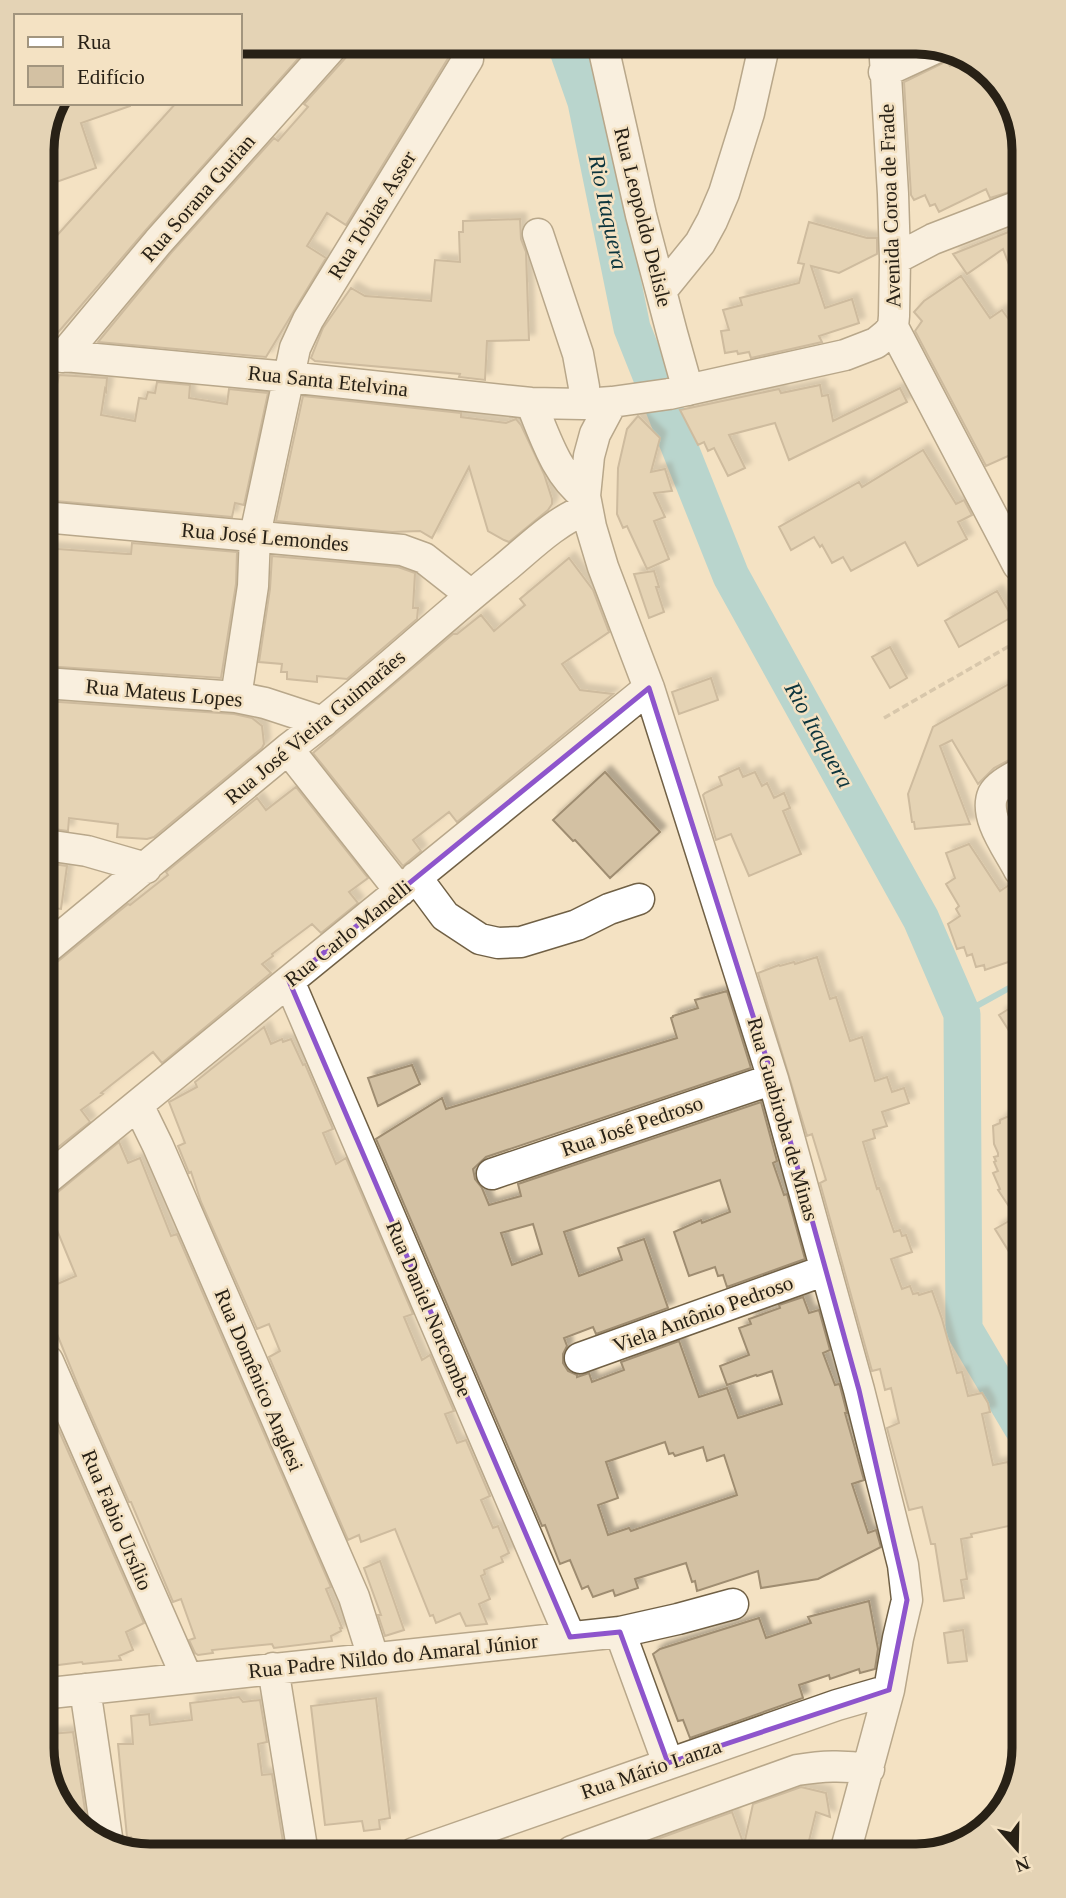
<svg xmlns="http://www.w3.org/2000/svg" width="1066" height="1898" font-family="Georgia,serif">
  <defs>
    <filter id="shadow"><feDropShadow dx="6" dy="-6" stdDeviation="2" flood-color="#0004"/></filter>
  </defs>
  <rect width="100%" height="100%" fill="#f4e2c3"/>
  <g fill="none" stroke-linecap="round" stroke-linejoin="round">
    <path stroke="#72c5d9" stroke-width="6" d="M962,1014L1020,982"/>
    <path stroke="#72c5d9" stroke-width="37" d="M565,42L586,102L632,328L731,576L921,919L962,1014L964,1329L1022,1427"/>
  </g>
  <path fill="#d3c1a3" stroke="#9f8d71" stroke-width="2" fill-rule="evenodd" filter="url(#shadow)" d="M251,42H313L145,231L55,336L43,325V251L176,103H240V55Z
    M353,42H466L459,44L453,50L346,225L327,213L307,246L326,258L266,357L98,342L171,253L274,138L278,141L308,107L304,104L349,54Z
    M969,58L976,60L1016,108V190L990,198L986,189L939,212L935,204L930,206L925,195L914,200L911,195L904,82L947,61L950,66Z
    M60,103H130V106L81,123L96,168L42,187V143Z
    M520,219L521,239L526,252L529,340L487,341L485,380L459,377L460,374L315,361L311,358L323,328L351,288L365,296L431,301L435,260L460,262L459,232H463V221Z
    M809,222L867,238H877V254L839,273L811,266L825,308L852,299L859,323L819,336L822,342L751,358L749,352L738,354L737,351L725,353L721,331L729,330L723,310L742,305L740,298L799,283L804,264L798,263Z
    M1016,229V280H1015L1003,249L967,274L953,254Z
    M961,276L990,318L1002,310L1017,331V452L986,466L915,331L922,321L914,312L924,301Z
    M59,375L107,378L106,391L105,389L101,415L135,421L139,398L146,399L148,392L155,393L157,382L190,385L189,398L227,404L229,389L268,393L244,505L235,503L232,517L44,500L43,387L56,389Z
    M820,385L822,396L828,395L833,421L900,388L907,402L789,460L775,423L729,435L745,468L728,476L714,448L708,451L704,442L698,445L680,410L779,389L781,393Z
    M303,396L461,413V417L506,423L516,419L521,425L544,474L552,499V504L548,510L509,542L504,540L488,531L469,467L432,538L420,531L392,532L276,521Z
    M638,416L660,438L651,472L665,469L672,491L654,493L665,517L654,521L669,559L647,569L627,526L623,528L617,514L618,468L627,429Z
    M923,450L956,504L964,500L972,515L958,522L967,539L918,566L905,542L851,571L843,557L832,563L822,545L820,547L814,537L791,550L779,527L859,482L862,487Z
    M132,543L237,552L236,584L221,678L45,666L44,548L127,554H131Z
    M272,556L398,567L415,573L413,608H418L417,619L347,679L317,676V682L287,679V672H281L282,664L259,662L270,589Z
    M569,558L593,590L609,632L562,664L580,690L613,694L457,822L449,812L413,840L421,851L403,866L313,753L453,634H457L481,615L494,631L525,605L520,599Z
    M654,571L659,587H656L664,612L649,618L634,574Z
    M997,591L1012,617L959,647L945,621Z
    M890,647L907,678L890,688L872,657Z
    M711,678L718,700L679,714L672,692Z
    M1018,679L1019,757L1011,759L994,768L978,784L952,740L940,746L970,824L915,829L914,822H912L908,794L933,727Z
    M45,701L234,714L252,718L262,726L264,744L262,748L154,837L147,839L117,837L118,824L69,818L68,831L46,828Z
    M739,768L743,777L755,772L762,786L767,783L774,798L784,793L790,808L783,811L801,854L749,876L731,834L716,840L703,795L705,793L722,785L719,777Z
    M605,772L660,832L610,878L575,840L573,841L553,820Z
    M296,787L368,878L349,892L358,903L321,933L312,924L272,954L273,956L262,964L271,973L162,1063L153,1052L101,1093L103,1094L81,1110L90,1122L47,1156L46,966L57,962L128,904L130,905L168,875L166,872L257,798L266,810Z
    M1019,794V818L1012,819L1009,810V801Z
    M969,844L1000,891L1009,885L1019,887L1020,958L985,970L984,965L976,967L972,954L967,956L964,947L957,949L948,924L960,916L956,909L959,906L946,884L955,878L946,853Z
    M46,863L67,866L61,909L46,907Z
    M817,957L830,999L836,997L850,1041L862,1037L875,1081L887,1077L892,1092L904,1088L909,1103L882,1112L887,1126L873,1130L875,1138L863,1142L877,1189L879,1188L894,1232L900,1230L902,1236L906,1235L912,1252L891,1259L902,1289L910,1286L913,1294L918,1293L919,1295L932,1291L942,1319L957,1373L962,1372L968,1396L982,1393L988,1403L990,1412L982,1414L993,1465L1008,1462L1012,1480L1013,1479L1023,1523L971,1534L972,1537L961,1539L967,1579L961,1580L964,1598L944,1601L935,1544H931L922,1507L909,1510L887,1428L899,1423L891,1388L885,1390L880,1369L872,1371L820,1183L826,1180L812,1134L807,1136L758,973L779,965L780,966L794,962L795,964Z
    M727,991L751,1068L486,1157L473,1169L475,1179L482,1188L489,1205L521,1196L518,1184L761,1102L777,1161L773,1163L784,1195L787,1194L805,1259L727,1287L723,1275L718,1276L715,1267L689,1276L674,1232L701,1220L702,1223L730,1212L720,1180L564,1232L579,1276L622,1260L618,1248L644,1239L668,1308L596,1334L593,1327L564,1338L567,1346L563,1354V1363L568,1371L577,1375V1377L589,1373L592,1382L624,1370L621,1362L679,1341L699,1397L727,1388L738,1418L782,1404L772,1371L757,1376L756,1375L727,1385L720,1366L749,1355L739,1328L751,1324L749,1319L780,1308L779,1305L803,1297L809,1313L819,1310L830,1350L823,1353L835,1385L839,1384L840,1386L847,1413H845L864,1480L852,1484L868,1533L876,1530L881,1547L818,1579L761,1588L758,1571L697,1591L695,1581L692,1582L686,1563L635,1579L638,1588L615,1596L613,1590L593,1597L588,1586L582,1589L570,1560L560,1564L545,1525L542,1526L376,1139L442,1098L446,1109L677,1038L671,1018L673,1017V1016L698,1008L695,1000ZM533,1224L542,1254L512,1265L501,1233ZM665,1442L669,1454L673,1453L675,1456L703,1447L707,1461L724,1455L737,1495L631,1531L629,1528L608,1535L598,1505L618,1498L606,1462Z
    M1020,1002V1048L999,1015Z
    M264,1027L271,1044L282,1039L283,1042L291,1039L303,1065L305,1064L333,1129L323,1133L336,1164L346,1158L413,1314L404,1317L422,1360L430,1355L454,1411L445,1414L457,1443L466,1440L490,1496L481,1500L493,1528L498,1526L509,1553L501,1557L503,1562L484,1570L485,1574L481,1576L490,1599L479,1604L487,1624L466,1626L460,1613L436,1623L433,1615L430,1616L395,1529L361,1542L359,1535L348,1540L269,1357L280,1351L269,1324L257,1329L201,1202L191,1172L189,1173L178,1146L185,1143L169,1102L197,1087L195,1082Z
    M412,1065L420,1084L378,1106L368,1078Z
    M1016,1113L1021,1134V1271L995,1229L1016,1217L998,1190L1000,1189L993,1173L998,1171L994,1162L996,1161L994,1157L998,1156V1153L994,1144L993,1126L1000,1123V1120Z
    M119,1142L128,1163L140,1158L171,1236L177,1234L331,1587L326,1589L342,1628H340L341,1631L331,1636L332,1641L274,1648L272,1644L212,1650L213,1653L198,1655L195,1653L189,1640L195,1638L181,1599L173,1602L131,1502H129L79,1388L48,1312V1288L76,1276L47,1206V1201Z
    M48,1406L144,1623L126,1632L133,1650L119,1656L121,1660L83,1664L82,1662L50,1666Z
    M380,1561L404,1630L385,1636L378,1615H381L364,1568Z
    M869,1601L878,1649L875,1669L860,1673L859,1669L830,1679L829,1675L799,1685L803,1698L690,1738L683,1720L678,1721L653,1654L660,1649L759,1618L766,1638L811,1623L808,1617Z
    M963,1630L967,1661L948,1663L944,1633Z
    M239,1697L243,1702L260,1700L267,1742L258,1744L262,1775L272,1774L285,1854L147,1856L146,1850L130,1851L131,1837H127L118,1744H133L131,1716L149,1714L150,1725L192,1720L190,1703Z
    M376,1698L390,1818L379,1820L380,1829L364,1831L362,1821L325,1825L311,1706Z
    M73,1732L87,1823L79,1824L50,1790V1734Z
    M801,1787L826,1793L830,1817L816,1812L807,1849L624,1851L732,1812L744,1845L753,1804Z"/>
  <g fill="none" stroke-linecap="round" stroke-linejoin="round">
    <defs>
      <path id="minor" d="M602,42L641,215L672,333L688,390
        M884,72L938,47
        M538,234L578,354L584,387L583,404
        M895,259L933,239L1016,207
        M661,291L700,243L712,221L724,193L749,113L765,42
        M893,327L1018,565
        M43,354L288,377L531,403L583,404L612,402L669,394L845,355L876,343L887,334L893,327L894,316L895,259L893,194L884,42
        M62,357L158,242L336,42
        M612,402L595,434L589,456L585,496L591,527L603,567L649,688L773,1079L859,1390L903,1565L907,1600L898,1638L889,1690L846,1849
        M531,403C545,436 556,474 585,496
        M44,517L402,550L424,558L471,595
        M45,683L236,697L265,703L323,722
        M236,697L253,586L255,535L295,348L308,320L468,59
        M288,749L400,891
        M1019,774C1010,779 998,785 993,794C983,817 1009,850 1019,870
        M46,845L87,851L146,868
        M416,877L445,916L480,939L498,943L521,942L577,925L609,909L639,899
        M46,949L288,749C362,693 429,629 501,571C528,549 555,521 587,509
        M289,981L570,1637
        M138,1105L158,1146L354,1597L373,1657
        M492,1174L773,1079
        M47,1179L289,981L649,688
        M580,1358L826,1270
        M48,1361L187,1678
        M620,1632L668,1763
        M273,1668L303,1854
        M85,1689L108,1844
        M50,1693L620,1632L678,1619L733,1604
        M572,1851L797,1770C823,1766 842,1765 869,1769
        M414,1853L837,1705L889,1690"/>
    </defs>
    <use href="#minor" stroke="#706045" stroke-width="33"/>
    <path stroke="#b5a68e" stroke-width="3.5" stroke-dasharray="7 3.5" stroke-linecap="butt" d="M884,718L1018,641"/>
    <use href="#minor" stroke="#fff" stroke-width="30"/>
  </g>
  <path d="M0 0H1066V1898H0ZM649,688L773,1079L859,1390L907,1600L889,1690L668,1763L620,1632L570,1637L289,981Z" fill="#f4e2c3" fill-opacity=".55" fill-rule="evenodd"/>
  <path fill="none" stroke="#8e55cc" stroke-width="5" stroke-linejoin="round" d="M649,688L773,1079L859,1390L907,1600L889,1690L668,1763L620,1632L570,1637L289,981Z"/>
  <g text-anchor="middle" dominant-baseline="central" stroke-width="5" stroke-linejoin="round" paint-order="stroke">
    <g font-size="21" fill="#282116" stroke="#f4e2c3">
      <text transform="translate(198 198) rotate(-49)">Rua Sorana Gurian</text>
      <text transform="translate(890 206) rotate(-92)">Avenida Coroa de Frade</text>
      <text transform="translate(372 215) rotate(-58)">Rua Tobias Asser</text>
      <text transform="translate(643 217) rotate(76)">Rua Leopoldo Delisle</text>
      <text transform="translate(328 381) rotate(6)">Rua Santa Etelvina</text>
      <text transform="translate(265 537) rotate(5)">Rua José Lemondes</text>
      <text transform="translate(164 693) rotate(5)">Rua Mateus Lopes</text>
      <text transform="translate(315 727) rotate(-40)">Rua José Vieira Guimarães</text>
      <text transform="translate(348 933) rotate(-39)">Rua Carlo Manelli</text>
      <text transform="translate(783 1119) rotate(74)">Rua Guabiroba de Minas</text>
      <text transform="translate(632 1126) rotate(-19)">Rua José Pedroso</text>
      <text transform="translate(429 1309) rotate(67)">Rua Daniel Norcombe</text>
      <text transform="translate(703 1314) rotate(-20)">Viela Antônio Pedroso</text>
      <text transform="translate(259 1380) rotate(67)">Rua Domênico Anglesi</text>
      <text transform="translate(117 1520) rotate(67)">Rua Fabio Ursílio</text>
      <text transform="translate(393 1656) rotate(-6)">Rua Padre Nildo do Amaral Júnior</text>
      <text transform="translate(651 1769) rotate(-19)">Rua Mário Lanza</text>
    </g>
    <g font-size="23" font-style="italic" fill="#0b343d" stroke="#f4e2c3">
      <text transform="translate(608 212) rotate(78)">Rio Itaquera</text>
      <text transform="translate(819 735) rotate(61)">Rio Itaquera</text>
    </g>
  </g>
  <path d="M0 0H1066V1898H0ZM150 54H916A96 96 0 0 1 1012 150V1748A96 96 0 0 1 916 1844H150A96 96 0 0 1 54 1748V150A96 96 0 0 1 150 54Z" fill="#e4d3b5" fill-rule="evenodd"/>
  <path fill="none" stroke="#282116" stroke-width="9" d="M150 54H916A96 96 0 0 1 1012 150V1748A96 96 0 0 1 916 1844H150A96 96 0 0 1 54 1748V150A96 96 0 0 1 150 54Z"/>
  <rect x="14" y="14" width="228" height="91" fill="#f4e2c3" stroke="#a2957e" stroke-width="2"/>
  <rect x="28" y="37" width="35" height="10" fill="#ffffff" stroke="#a2957e" stroke-width="2"/>
  <text x="77" y="49" font-size="21" fill="#282116">Rua</text>
  <rect x="28" y="66" width="35" height="21" fill="#d3c1a3" stroke="#a2957e" stroke-width="2"/>
  <text x="77" y="84" font-size="21" fill="#282116">Edifício</text>
  <g transform="translate(1017 1849) rotate(160)" stroke="#f4e2c3" stroke-width="5" paint-order="stroke">
  <path d="M0-5L12 26L0 18L-12 26Z" fill="#282116"/>
  <text y="-10" font-size="19" font-weight="bold" text-anchor="middle" fill="#282116">N</text>
  </g>
</svg>
